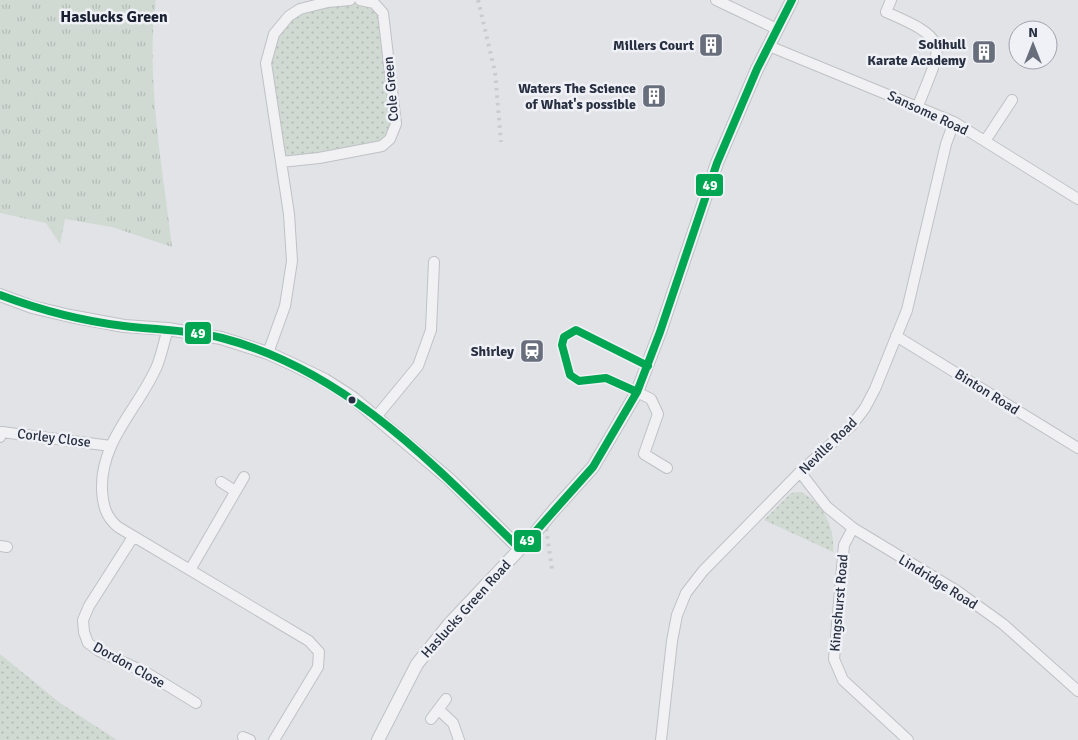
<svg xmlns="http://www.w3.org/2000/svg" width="1078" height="740" font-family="Signika,sans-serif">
  <defs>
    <pattern id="grass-dots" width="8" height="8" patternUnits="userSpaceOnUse" patternTransform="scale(1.25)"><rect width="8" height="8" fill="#d0dad2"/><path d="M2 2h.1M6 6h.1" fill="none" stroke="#b3bbb6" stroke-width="1.8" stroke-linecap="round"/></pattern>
    <pattern id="park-tufts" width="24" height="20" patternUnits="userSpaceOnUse" patternTransform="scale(1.25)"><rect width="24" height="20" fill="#d0dad2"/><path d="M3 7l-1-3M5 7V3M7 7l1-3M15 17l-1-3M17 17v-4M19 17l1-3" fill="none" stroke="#b3bbb6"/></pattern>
  </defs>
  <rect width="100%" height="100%" fill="#e1e3e7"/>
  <path fill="url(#grass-dots)" d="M350,0H360L383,13L396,124L382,146L281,162L266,63L274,34L289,16Z
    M801,492C823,504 835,526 833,552L764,520L791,493Z
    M0,654L60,703L117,740H0Z"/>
  <path fill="url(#park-tufts)" d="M0,0H156C145,77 163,169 172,247L112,227L65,219L60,244L46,223L0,213Z"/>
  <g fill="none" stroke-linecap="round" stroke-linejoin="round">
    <defs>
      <path id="minor" d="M716,0L777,29
        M891,0L886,12C953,41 942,44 918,106
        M769,46L954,122L1078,199
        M985,141L1012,100
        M281,162L319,158L382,146L390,139L396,124L383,13L374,3L360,0
        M168,329C164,341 162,354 157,366C139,408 100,441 102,490C103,506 106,517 118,527L309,641L319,652L318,667L274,740
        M896,336L1078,448
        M268,353L285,306L292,261L289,214L266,63L274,34L289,16L300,9L328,2L350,0
        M637,392L651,399L658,414L644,454L667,468
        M376,417L418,366L431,330L434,262
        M0,437L2,432L111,446
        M800,472L827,507L853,528L957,591L1003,624L1078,691
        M221,482L235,491
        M853,528L844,545L834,659L843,680L908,740
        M133,537L89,606L83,620L84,632L88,643L99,651L147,673L196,703
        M0,546L7,547
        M190,570L244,477
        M439,710L453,723L459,740
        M431,719L446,699
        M243,737L250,740
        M661,740L672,641L677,615L686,593L703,571L800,472L852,425L865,408L875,389L907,310L946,144L954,122"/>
      <path id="tertiary" d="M0,295L32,307L70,316L124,326L168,329L221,338L268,353L294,365L325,380L353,398L449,479L520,549
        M554,510L593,467L637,392L660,332L717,163L757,69L792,0
        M378,740L417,664L450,623L535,533"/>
    </defs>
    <use href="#minor" stroke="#bfc1c5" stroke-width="12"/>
    <use href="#tertiary" stroke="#bfc1c5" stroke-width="14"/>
    <use href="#minor" stroke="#f1f1f3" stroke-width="10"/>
    <use href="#tertiary" stroke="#f1f1f3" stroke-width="12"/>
    <path stroke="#cacbce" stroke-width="4" stroke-dasharray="2.5 5" stroke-linecap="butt" d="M478,0L495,72L501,142
      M544,514L552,569"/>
    <defs>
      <path id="tertiary-bridge" d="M535,533L554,510"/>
    </defs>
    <use href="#tertiary-bridge" stroke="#bfc1c5" stroke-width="14" stroke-linecap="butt"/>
    <use href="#tertiary-bridge" stroke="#f1f1f3" stroke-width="12"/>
    <defs>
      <path id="bus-1" d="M0,295C40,310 82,321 124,326C157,330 190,330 222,338C345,370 432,463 520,549L593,467L637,392L660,332L717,163L757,69L792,0
        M637,392L606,378L579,381L570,375L562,345L564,337L576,330L648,366"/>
    </defs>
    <use href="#bus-1" stroke="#eff1f6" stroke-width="11"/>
    <use href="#bus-1" stroke="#00a651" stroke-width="8"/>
  </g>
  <defs>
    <symbol id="building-square" viewBox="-11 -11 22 22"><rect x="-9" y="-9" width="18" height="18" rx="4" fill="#686e7b" stroke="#eff1f6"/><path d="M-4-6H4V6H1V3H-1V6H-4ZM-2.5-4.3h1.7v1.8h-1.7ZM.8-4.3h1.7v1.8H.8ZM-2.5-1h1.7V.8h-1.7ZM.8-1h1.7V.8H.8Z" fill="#fff"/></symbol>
    <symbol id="station-square" viewBox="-11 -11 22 22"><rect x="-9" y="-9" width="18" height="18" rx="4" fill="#686e7b" stroke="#eff1f6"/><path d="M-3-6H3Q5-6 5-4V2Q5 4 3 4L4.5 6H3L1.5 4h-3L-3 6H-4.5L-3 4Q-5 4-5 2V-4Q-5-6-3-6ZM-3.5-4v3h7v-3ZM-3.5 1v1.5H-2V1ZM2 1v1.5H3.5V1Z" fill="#fff"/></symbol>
  </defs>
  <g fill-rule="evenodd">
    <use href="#building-square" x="697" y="31" width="28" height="28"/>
    <use href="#building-square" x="970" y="38" width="28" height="28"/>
    <use href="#building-square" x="640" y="82" width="28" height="28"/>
    <use href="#station-square" x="518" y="337" width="28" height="28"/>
  </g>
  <circle fill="#272f41" stroke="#eff1f6" stroke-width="2" cx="352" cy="400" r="4.5"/>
  <g text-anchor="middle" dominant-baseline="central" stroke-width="5" stroke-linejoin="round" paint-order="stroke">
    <g font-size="14" font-weight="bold" fill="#272f41" stroke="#eff1f6" text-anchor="end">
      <text x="966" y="44">Solihull<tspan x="966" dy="16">Karate Academy</tspan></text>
      <text x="694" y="45">Millers Court</text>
      <text x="636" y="88">Waters The Science<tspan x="636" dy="16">of What's possible</tspan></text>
      <text x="514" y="351">Shirley</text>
    </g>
    <g font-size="14" fill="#272f41" stroke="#eff1f6">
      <text transform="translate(391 89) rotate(-95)">Cole Green</text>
      <text transform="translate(928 113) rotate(25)">Sansome Road</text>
      <text transform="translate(987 392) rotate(32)">Binton Road</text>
      <text transform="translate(54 438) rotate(7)">Corley Close</text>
      <text transform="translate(828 446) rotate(-44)">Neville Road</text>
      <text transform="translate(938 582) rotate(32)">Lindridge Road</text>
      <text transform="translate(839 603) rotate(-85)">Kingshurst Road</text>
      <text transform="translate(466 609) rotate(-48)">Haslucks Green Road</text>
      <text transform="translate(129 665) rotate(29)">Dordon Close</text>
    </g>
    <g font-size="16" font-weight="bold" fill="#192031" stroke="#eff1f6">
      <text x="114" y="17">Haslucks Green</text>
    </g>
  </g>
  <g stroke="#eff1f6" stroke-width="2">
    <rect x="695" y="173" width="29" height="24" rx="5" fill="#00a651"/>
    <rect x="184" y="321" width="28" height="24" rx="5" fill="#00a651"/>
    <rect x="513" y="529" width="29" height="24" rx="5" fill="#00a651"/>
  </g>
  <g font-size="14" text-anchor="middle" font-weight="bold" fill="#fff">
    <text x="710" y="190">49</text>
    <text x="198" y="338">49</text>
    <text x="527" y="545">49</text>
  </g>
  <g transform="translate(1033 45)"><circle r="24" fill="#eff1f6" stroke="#9fa3ae"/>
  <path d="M0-4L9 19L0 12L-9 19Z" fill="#686e7b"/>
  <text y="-8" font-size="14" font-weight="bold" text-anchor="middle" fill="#272f41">N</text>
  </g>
</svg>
